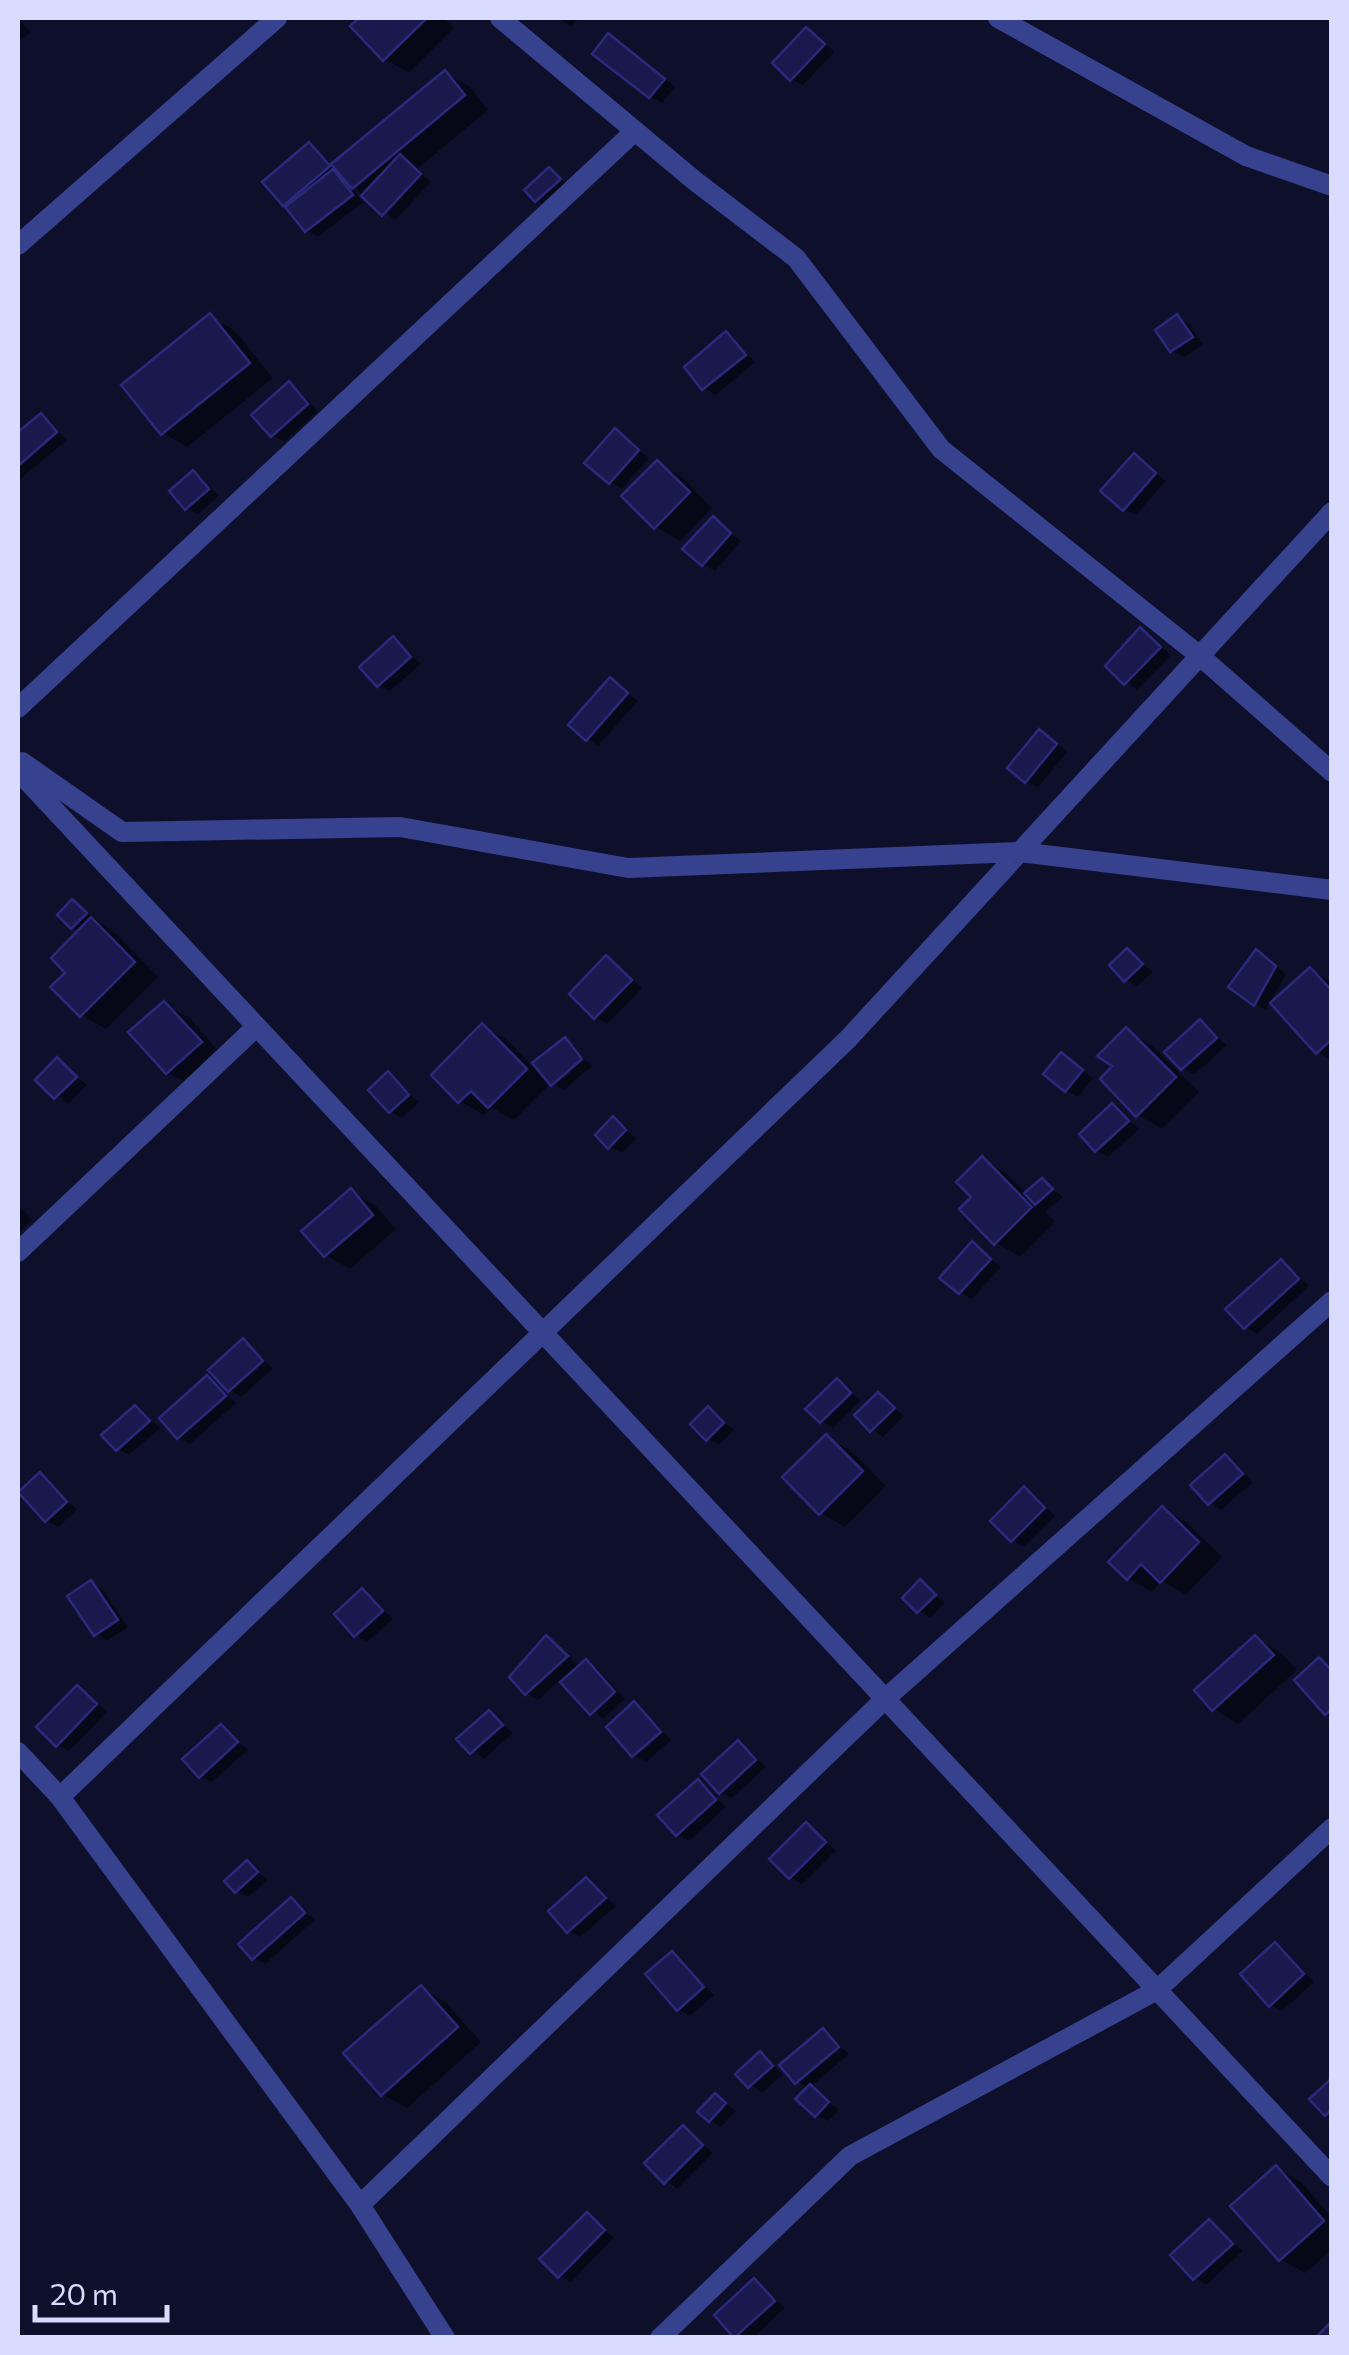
<svg xmlns="http://www.w3.org/2000/svg" width="1349" height="2355" font-family="Commissioner,sans-serif">
  <rect width="100%" height="100%" fill="#0e0f2b"/>
  <path fill="#0007" d="M18,18L31,32L18,43Z
    M362,18H444L454,28L409,73L385,59L353,26Z
    M557,18H580L571,26Z
    M807,30L835,52L803,85L791,79Z
    M620,43L675,87L662,103L650,96Z
    M445,73L470,87L488,110L417,169L431,182L395,220L349,184L363,202L318,237L307,231L285,204L309,145L333,166Z
    M549,170L571,187L548,207L536,200Z
    M210,316L234,330L273,378L187,447L163,433Z
    M1177,317L1189,324L1203,344L1184,357L1172,351L1158,331Z
    M727,334L755,362L716,395L704,388Z
    M289,384L318,411L284,442L273,435Z
    M41,416L67,440L18,481V436Z
    M615,432L649,458L622,489L610,482Z
    M1134,456L1166,481L1136,515L1124,509Z
    M657,463L682,477L712,508L680,541L656,527Z
    M194,473L219,496L198,514L186,508Z
    M713,519L741,541L715,571L703,564Z
    M1141,630L1171,655L1137,690L1108,666Z
    M393,639L421,664L390,691L378,685Z
    M611,680L638,701L598,746L587,739Z
    M1051,739L1067,752L1038,787L1026,781Z
    M73,902L116,934L158,977L106,1029L82,1015L69,973L81,932L72,927Z
    M1127,951L1153,972L1137,986L1126,980Z
    M1257,952L1286,974L1266,1010L1255,1004Z
    M607,958L642,988L607,1024L595,1017Z
    M1310,970L1332,982V1060L1317,1052Z
    M164,1004L189,1018L224,1057L192,1086L167,1072Z
    M1201,1022L1227,1045L1194,1075L1183,1068Z
    M482,1026L507,1040L532,1066L565,1040L592,1066L564,1090L551,1083L514,1120L492,1108L484,1115L460,1101L434,1075Z
    M1127,1031L1151,1045L1199,1092L1162,1129L1138,1115L1116,1066Z
    M1061,1055L1093,1078L1078,1097L1066,1090Z
    M58,1060L87,1085L68,1104L38,1080Z
    M389,1074L419,1102L402,1118L390,1111Z
    M1113,1106L1139,1129L1108,1157L1096,1150Z
    M613,1119L636,1138L622,1153L610,1147Z
    M982,1159L1006,1173L1027,1194L1043,1181L1063,1197L1045,1212L1055,1222L1020,1257L996,1243L975,1197Z
    M351,1192L376,1206L396,1229L350,1269L326,1255Z
    M18,1204L32,1220L18,1233Z
    M972,1244L1001,1267L972,1299L960,1292Z
    M1281,1262L1309,1286L1257,1334L1245,1327Z
    M243,1341L273,1368L241,1397L230,1390Z
    M208,1378L236,1403L190,1444L178,1437Z
    M837,1381L861,1400L833,1428L821,1421Z
    M878,1395L904,1416L883,1437L857,1415Z
    M136,1408L160,1428L129,1455L118,1449Z
    M708,1409L734,1430L719,1445L708,1439Z
    M826,1437L851,1451L886,1486L845,1527L821,1513Z
    M1225,1457L1253,1482L1221,1510L1210,1503Z
    M40,1475L77,1510L58,1527L46,1520Z
    M1025,1489L1055,1516L1024,1547L1012,1540Z
    M1163,1509L1187,1523L1222,1557L1186,1595L1162,1581L1152,1592L1128,1578Z
    M91,1583L103,1590L128,1627L107,1641L96,1634Z
    M921,1583L945,1603L930,1618L919,1611Z
    M363,1591L393,1619L367,1642L356,1635Z
    M546,1638L581,1667L586,1662L598,1669L625,1699L603,1719L561,1679L538,1700L526,1693Z
    M1256,1638L1280,1652L1297,1670L1238,1724L1214,1709L1197,1690Z
    M77,1688L107,1712L69,1751L58,1745Z
    M634,1704L671,1740L646,1762L634,1755Z
    M489,1713L513,1733L484,1759L460,1739Z
    M221,1727L248,1750L212,1782L200,1776Z
    M739,1743L766,1767L732,1798L720,1792Z
    M698,1782L726,1807L689,1841L677,1834Z
    M807,1825L836,1850L802,1884L790,1877Z
    M247,1863L268,1880L248,1897L237,1891Z
    M586,1880L616,1906L580,1937L569,1931Z
    M291,1900L315,1920L265,1964L254,1958Z
    M1276,1945L1314,1982L1282,2011L1271,2005Z
    M672,1954L714,1995L690,2016L678,2009Z
    M421,1988L445,2002L481,2042L407,2108L382,2094Z
    M823,2031L849,2054L810,2087L839,2110L828,2121L816,2115L809,2089L797,2082Z
    M760,2054L783,2074L762,2093L738,2074Z
    M715,2096L736,2111L721,2127L710,2120Z
    M683,2128L713,2153L677,2189L647,2164Z
    M1276,2168L1301,2182L1332,2218V2250L1305,2273L1280,2259Z
    M587,2215L614,2238L571,2282L560,2276Z
    M1210,2222L1243,2251L1206,2285L1195,2278Z
    M755,2281L785,2308L753,2338H739Z"/>
  <path fill="#1a194e" stroke="#2b297b" stroke-width="2.5" d="M359,18H427L383,61L350,26Z
    M806,27L825,44L790,81L772,63Z
    M608,33L665,79L649,98L592,54Z
    M445,70L465,95L352,189L331,164Z
    M309,142L330,166L283,206L262,182Z
    M400,154L421,174L382,216L361,196Z
    M549,167L561,179L535,202L524,190Z
    M333,169L353,195L305,232L285,207Z
    M210,313L250,363L161,435L121,385Z
    M1177,314L1193,337L1170,352L1155,330Z
    M726,331L746,355L702,390L684,367Z
    M289,381L308,404L271,437L251,415Z
    M41,413L57,432L18,466V432Z
    M615,428L639,450L609,484L584,463Z
    M1134,453L1156,473L1123,511L1100,491Z
    M657,460L690,492L654,529L621,496Z
    M193,470L209,489L185,510L169,491Z
    M713,516L731,533L702,566L682,549Z
    M1140,627L1161,647L1124,685L1105,666Z
    M393,636L411,657L377,687L359,667Z
    M610,677L628,693L586,741L568,725Z
    M1039,729L1057,744L1025,783L1007,768Z
    M72,899L87,913L71,929L57,915Z
    M91,917L135,962L80,1017L50,987L65,973L51,958Z
    M1127,948L1143,964L1124,982L1109,965Z
    M1256,949L1276,966L1254,1006L1228,987Z
    M606,955L632,980L594,1019L569,994Z
    M1310,967L1332,991V1039L1316,1054L1270,1003Z
    M164,1001L202,1042L166,1074L128,1032Z
    M1200,1019L1217,1038L1181,1070L1164,1052Z
    M482,1023L527,1069L488,1108L471,1091L458,1103L431,1075Z
    M1126,1027L1176,1077L1136,1117L1100,1079L1112,1066L1097,1056Z
    M565,1037L582,1059L551,1086L532,1063Z
    M1061,1052L1083,1070L1065,1092L1043,1074Z
    M57,1057L77,1077L54,1099L35,1080Z
    M388,1071L409,1095L389,1113L368,1090Z
    M1112,1103L1129,1121L1095,1152L1079,1134Z
    M613,1116L626,1130L608,1149L595,1135Z
    M982,1156L1032,1207L994,1245L959,1209L971,1197L956,1182Z
    M1042,1178L1053,1189L1035,1205L1024,1193Z
    M351,1188L373,1215L324,1257L301,1231Z
    M972,1241L991,1259L959,1294L939,1278Z
    M1281,1259L1299,1279L1244,1329L1225,1309Z
    M243,1338L263,1361L228,1392L208,1370Z
    M207,1375L226,1396L177,1439L159,1418Z
    M837,1378L851,1393L820,1423L805,1409Z
    M878,1392L895,1408L870,1432L854,1415Z
    M135,1405L150,1421L116,1451L101,1435Z
    M708,1406L724,1423L706,1441L690,1424Z
    M826,1434L863,1471L819,1515L782,1477Z
    M1225,1454L1243,1474L1208,1505L1190,1485Z
    M40,1472L67,1502L45,1522L18,1492Z
    M1024,1486L1045,1508L1011,1542L990,1521Z
    M1162,1506L1199,1542L1160,1583L1141,1564L1127,1580L1108,1562Z
    M920,1579L936,1595L917,1613L902,1598Z
    M91,1580L118,1620L94,1636L67,1596Z
    M362,1588L383,1611L354,1637L334,1614Z
    M546,1635L568,1656L525,1695L509,1677Z
    M1255,1635L1274,1655L1212,1711L1194,1690Z
    M1319,1657L1332,1671V1709L1325,1715L1294,1680Z
    M586,1659L615,1692L590,1715L560,1682Z
    M77,1685L97,1704L56,1747L36,1727Z
    M634,1701L661,1732L632,1757L606,1727Z
    M489,1710L503,1725L470,1754L456,1739Z
    M221,1724L238,1742L199,1778L182,1759Z
    M738,1740L756,1760L719,1794L701,1774Z
    M698,1779L716,1800L676,1836L657,1815Z
    M806,1822L826,1842L789,1879L769,1859Z
    M247,1860L258,1872L235,1893L224,1881Z
    M586,1877L606,1898L567,1933L548,1911Z
    M291,1897L305,1913L252,1960L238,1944Z
    M1275,1942L1304,1974L1269,2007L1240,1974Z
    M672,1951L704,1987L677,2011L645,1974Z
    M421,1985L458,2027L381,2096L343,2053Z
    M823,2028L839,2047L795,2084L779,2065Z
    M760,2051L773,2066L748,2088L735,2074Z
    M1332,2078V2109L1325,2116L1309,2099Z
    M810,2084L829,2102L815,2117L795,2099Z
    M715,2093L726,2103L709,2122L697,2112Z
    M683,2125L703,2145L664,2184L644,2163Z
    M1276,2165L1324,2221L1279,2261L1230,2206Z
    M587,2212L605,2230L558,2278L539,2259Z
    M1209,2219L1233,2244L1193,2280L1170,2255Z
    M754,2278L775,2301L734,2338L714,2315Z
    M1332,2321V2338H1315Z"/>
  <g fill="none" stroke-linecap="round" stroke-linejoin="round">
    <path stroke="#36428e" stroke-width="20" d="M500,18L695,181L796,258L941,449L1200,656L1332,772
      M998,18L1246,156L1332,186
      M18,245L277,18
      M18,708L635,131
      M22,762L122,832L400,827L628,868L1020,852L1332,890
      M18,771L1332,2177
      M18,1252L256,1027
      M18,1752L60,1797L360,2205L445,2338
      M60,1797L848,1039L1332,512
      M360,2205L885,1699L1332,1301
      M660,2338L850,2156L1157,1990L1332,1828"/>
  </g>
  <rect width="1349" height="2355" fill="none" stroke="#d9dbff" stroke-width="40"/>
  <path d="M35 2305v15h132v-15" fill="none" stroke="#d9dbff" stroke-width="5"/>
  <text x="50" y="2305" font-size="30" fill="#d9dbff" stroke="#0e0f2b" stroke-width="8" paint-order="stroke">20 m</text>
</svg>
